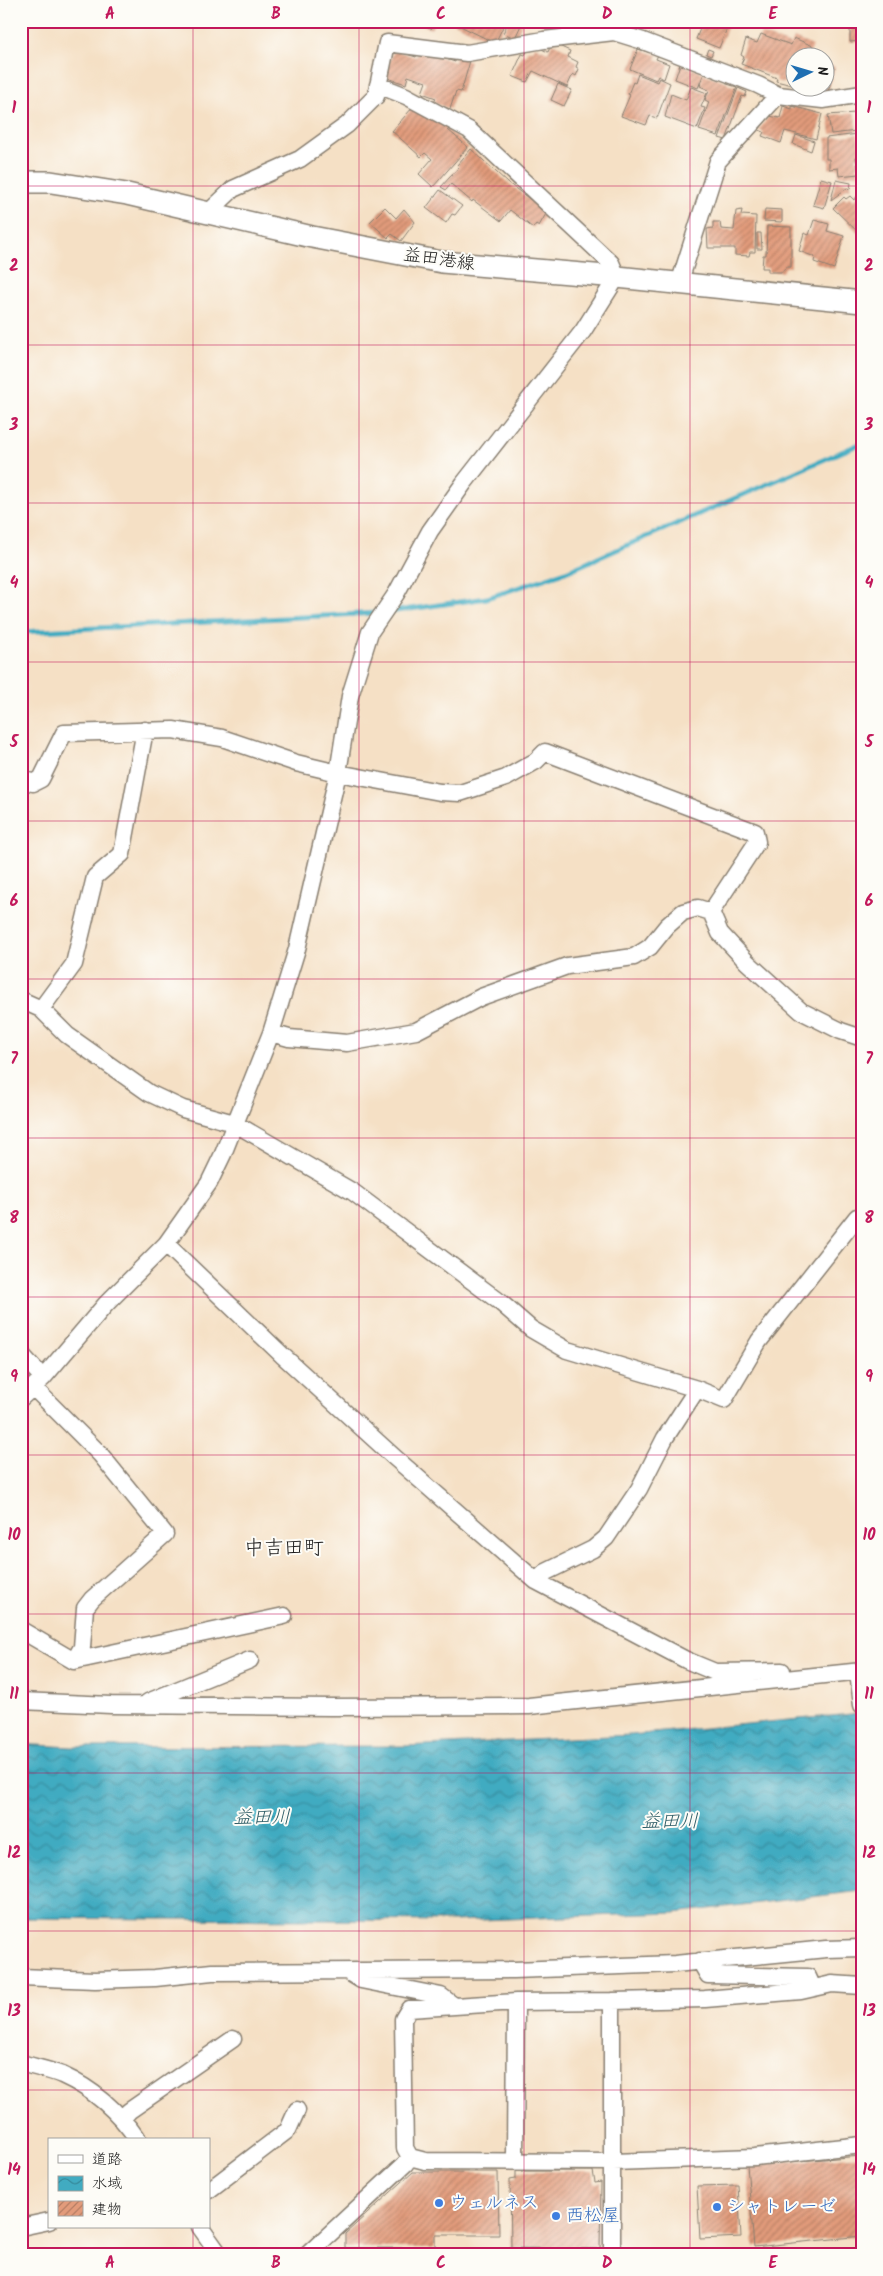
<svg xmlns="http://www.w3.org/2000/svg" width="883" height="2276" font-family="Kalam,'Klee One',sans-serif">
  <defs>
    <pattern id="water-waves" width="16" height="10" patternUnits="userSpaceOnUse" patternTransform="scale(1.25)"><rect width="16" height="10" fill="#41abc1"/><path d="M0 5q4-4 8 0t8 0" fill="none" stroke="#368a9c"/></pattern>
    <pattern id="building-hatch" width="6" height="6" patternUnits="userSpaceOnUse" patternTransform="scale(1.25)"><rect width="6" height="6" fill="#e29b7b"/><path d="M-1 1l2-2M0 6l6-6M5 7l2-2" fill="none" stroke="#b67e64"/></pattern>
  </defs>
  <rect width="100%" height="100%" fill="#fdfcf7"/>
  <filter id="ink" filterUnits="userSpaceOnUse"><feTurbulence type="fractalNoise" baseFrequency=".02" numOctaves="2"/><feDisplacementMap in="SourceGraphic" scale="10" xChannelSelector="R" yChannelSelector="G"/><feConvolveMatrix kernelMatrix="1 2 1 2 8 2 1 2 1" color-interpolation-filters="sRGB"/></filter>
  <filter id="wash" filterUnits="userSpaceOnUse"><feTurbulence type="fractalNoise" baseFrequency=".0096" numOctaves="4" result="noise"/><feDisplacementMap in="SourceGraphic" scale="20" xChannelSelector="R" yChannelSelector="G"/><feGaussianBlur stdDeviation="1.12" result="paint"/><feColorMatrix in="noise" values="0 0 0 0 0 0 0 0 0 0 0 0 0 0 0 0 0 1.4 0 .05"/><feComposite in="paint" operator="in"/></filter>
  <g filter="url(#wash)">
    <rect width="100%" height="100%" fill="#f5e0c5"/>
    <path fill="url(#water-waves)" stroke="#2e646e" d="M862,1713V1891L674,1913L453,1921L21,1918V1744L71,1747L405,1746L631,1735Z"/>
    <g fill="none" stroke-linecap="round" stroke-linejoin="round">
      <path stroke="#41abc1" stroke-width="5" d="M389,612L487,598L568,571L862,443
        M21,632L378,613"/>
    </g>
    <g id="blocks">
      <path fill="url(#building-hatch)" d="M416,21H436L431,29Z
        M450,21H506L495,43Z
        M509,21H523L515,38L503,33Z
        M572,21H585L582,27Z
        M703,21H730L719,48L696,39Z
        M850,21H862V41L850,42Z
        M761,34L791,45L794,38L813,46L808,58H796V86L776,81L777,78L741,64L744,57L741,55L746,39L757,43Z
        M552,43L570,51L568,57L578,62L576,67L579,69L576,76L573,74L567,87L533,71L527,82L512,76L522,54L525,55L528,50L532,51L535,46L548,52Z
        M638,49L658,55L656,59L669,64L664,79L658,76L656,80L630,69Z
        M708,49L713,51L711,56L706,54Z
        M394,50L416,57L418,52L428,53L455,62L456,56L470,61L461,92L456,91L450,109L434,103L436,98L422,93L426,82L408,76L406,84L384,77Z
        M826,63L835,67L828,92L817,88H826Z
        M680,64L704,73L698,88L675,79Z
        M638,74L657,82L659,78L670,83L657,118L650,116L646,125L621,116L630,95L628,94L633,82L635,83Z
        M704,74L728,82L727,84L737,87L718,136L699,130L709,102L705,100L709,90L700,86Z
        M558,84L572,90L564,106L551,100Z
        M691,87L707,93L701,107L705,108L697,129L665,117L671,94L686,100Z
        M738,88L747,92L745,97L742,96L726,140L719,138Z
        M783,106L792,109V106L822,114L816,139L785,131L781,143L762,136L764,132L759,130L769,116L780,118Z
        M413,107L450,127L448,130L468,147L433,187L419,174L432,159L425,153L421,157L392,131Z
        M855,113L857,131L831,134L828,115Z
        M858,134L861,157H856L859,174L839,176L838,168L829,169V159H826V138Z
        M796,135L814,141L811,151L793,144Z
        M471,149L508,183L547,212L539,226L536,224L533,228L510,210L501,221L473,200L472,202L451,184L446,190L441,187L459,167L457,165Z
        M821,178L832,181L824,208L813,205Z
        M836,180L851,183L850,189L847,188L831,200Z
        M440,190L462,206L455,215L452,214L446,223L426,208Z
        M859,194L862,197V236L833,208L844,197L846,199L850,196L854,200Z
        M385,207L396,218L404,209L415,222L401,241L392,234L388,238L370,222Z
        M765,209L782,210V222L764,221Z
        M742,210L741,215L756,216L755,252H750L749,256L735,255V248H708L707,229L713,228V222H720L721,229L734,230L736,211Z
        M814,220L829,224L827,231L844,236L834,269L814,262L815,257L799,251L804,233L809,235Z
        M767,226L791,227V267H786L782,272H768V268H762L763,255H766Z
        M757,233H761L762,249H757Z
        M862,2156V2236L754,2247L747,2165Z
        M516,2171H593L595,2183L601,2182L600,2249L511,2248L510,2179L516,2178Z
        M413,2172H498L499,2235H435V2248H345V2234Z
        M738,2185L741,2237L700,2239L697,2186Z"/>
    </g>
  </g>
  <g filter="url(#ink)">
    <use href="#blocks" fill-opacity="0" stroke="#887e70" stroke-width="1"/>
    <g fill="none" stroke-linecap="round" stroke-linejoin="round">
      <defs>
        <path id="minor" d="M209,212L233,189L300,159L347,125L376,96L387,43L467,53L544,40L614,32L643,41L758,85L778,95L823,100L862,94
          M679,284L718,161L778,95
          M21,778L33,783L41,779L64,733L173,730L222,738L296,763L338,773L440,792L460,793L506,778L536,761L545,752L755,832L757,842L711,912L698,908L683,912L667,926L650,947L634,957L567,966L481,997L416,1031L347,1043L289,1038L271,1033
          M711,912L720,933L747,962L801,1011L841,1031L862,1038
          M21,1000L41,1009L67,1035L149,1093L183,1109L234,1123L353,1192L500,1302L531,1329L567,1350L697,1389L724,1400L759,1341L857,1217L862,1222
          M41,1009L74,964L95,877L122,854L145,730
          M166,1244L282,1355L394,1457L536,1581L686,1660L715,1672L782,1671
          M21,1354L43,1378
          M33,1387L100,1454L165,1534L92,1599L85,1608L82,1647L74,1661
          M21,1398L43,1378L106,1304L166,1244L209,1183L223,1154L271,1033L297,949L338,773L350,696L370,632L396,594L430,531L464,483L583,331L617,277L611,263L469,130L406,96L378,85
          M536,1581L546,1572L593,1549L606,1538L639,1489L665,1438L697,1389
          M21,1630L74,1661L284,1616
          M858,1672L862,1705
          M21,1701L111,1705L332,1707L529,1706L862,1671
          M148,1702L250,1660
          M700,1961L708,1975L808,1977L813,1988
          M348,1972L361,1980L441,1996L453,2005
          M21,1977L95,1980L155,1978L212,1972L514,1970L675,1964L826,1949L862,1948
          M612,2001L705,1999L801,1991L832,1984L862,1986
          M21,2063C34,2067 50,2070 62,2075C93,2089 119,2112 138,2140
          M123,2118L129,2111L233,2039
          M410,2157L425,2161L613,2162L755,2157L862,2145
          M515,2161L516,2002
          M209,2190L288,2130L297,2110
          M21,2227L49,2221
          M200,2227L220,2255
          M307,2255L405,2164L410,2157L405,2148L403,2019L409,2009L516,2002L612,2001V2255"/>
        <path id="major" d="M21,182H51L127,194L312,237L442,262L617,277L862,302"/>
      </defs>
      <use href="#minor" stroke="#887e70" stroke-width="19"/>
      <use href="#major" stroke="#887e70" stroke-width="24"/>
      <use href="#minor" stroke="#fff" stroke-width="16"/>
      <use href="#major" stroke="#fff" stroke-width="21"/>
    </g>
  </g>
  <path fill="none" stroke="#c2185b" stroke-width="1" stroke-opacity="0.55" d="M193,21V2140M359,21V2255M524,21V2255M690,21V2255M21,186H862M21,345H862M21,503H862M21,662H862M21,821H862M21,979H862M21,1138H862M21,1297H862M21,1455H862M21,1614H862M21,1773H862M21,1931H862M21,2090H862M193,2227V2255"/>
  <g fill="#3f7fe0" stroke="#fdfcf7" stroke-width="2">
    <circle cx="439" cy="2203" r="5"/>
    <circle cx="717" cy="2207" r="5"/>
    <circle cx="556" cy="2216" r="5"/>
  </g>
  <g text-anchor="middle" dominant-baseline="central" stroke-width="4" stroke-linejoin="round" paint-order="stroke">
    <g font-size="18" fill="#1c1c1c" stroke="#fdfcf7">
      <text transform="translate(439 260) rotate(8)">益田港線</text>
    </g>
    <g font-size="18" fill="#366cbe" stroke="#fdfcf7" text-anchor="start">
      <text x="449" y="2203">ウェルネス</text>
      <text x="727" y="2207">シャトレーゼ</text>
      <text x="566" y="2216">西松屋</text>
    </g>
    <g font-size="19" font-style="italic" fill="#2d5c66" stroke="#fdfcf7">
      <text x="262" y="1818">益田川</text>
      <text x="670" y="1822">益田川</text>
    </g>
    <g font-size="20" fill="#1c1c1c" stroke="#fdfcf7">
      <text x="284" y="1549">中吉田町</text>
    </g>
  </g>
  <rect width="883" height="2276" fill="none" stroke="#fdfcf7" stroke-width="55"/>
  <rect x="48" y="2138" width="162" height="90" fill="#fdfcf7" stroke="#a3a29f"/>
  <rect x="58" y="2155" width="25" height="8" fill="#ffffff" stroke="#a3a29f"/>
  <text x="92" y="2164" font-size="15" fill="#1c1c1c">道路</text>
  <rect x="58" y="2176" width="25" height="15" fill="url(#water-waves)" stroke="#a3a29f"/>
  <text x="92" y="2188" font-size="15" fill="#1c1c1c">水域</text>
  <rect x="58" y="2201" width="25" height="15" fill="url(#building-hatch)" stroke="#a3a29f"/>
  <text x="92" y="2214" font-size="15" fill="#1c1c1c">建物</text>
  <g transform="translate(810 72) rotate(85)"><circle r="24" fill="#fdfcf7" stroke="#a3a29f"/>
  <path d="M0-4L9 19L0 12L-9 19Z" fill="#1f6fb2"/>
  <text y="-8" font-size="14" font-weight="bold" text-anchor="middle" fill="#1c1c1c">N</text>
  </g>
  <rect x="28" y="28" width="828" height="2220" fill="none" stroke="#c2185b" stroke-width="2"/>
  <g font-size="16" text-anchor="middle" font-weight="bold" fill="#c2185b">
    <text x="110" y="19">A</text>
    <text x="276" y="19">B</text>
    <text x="441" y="19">C</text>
    <text x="607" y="19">D</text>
    <text x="773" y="19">E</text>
    <text x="14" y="113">1</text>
    <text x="869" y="113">1</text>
    <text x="14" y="271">2</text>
    <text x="869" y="271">2</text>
    <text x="14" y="430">3</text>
    <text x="869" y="430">3</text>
    <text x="14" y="588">4</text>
    <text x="869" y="588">4</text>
    <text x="14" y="747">5</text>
    <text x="869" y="747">5</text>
    <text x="14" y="906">6</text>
    <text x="869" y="906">6</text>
    <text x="14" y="1064">7</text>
    <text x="869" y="1064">7</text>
    <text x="14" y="1223">8</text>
    <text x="869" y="1223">8</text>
    <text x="14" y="1382">9</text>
    <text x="869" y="1382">9</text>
    <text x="14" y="1540">10</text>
    <text x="869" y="1540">10</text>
    <text x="14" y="1699">11</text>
    <text x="869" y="1699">11</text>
    <text x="14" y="1858">12</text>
    <text x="869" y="1858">12</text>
    <text x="14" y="2016">13</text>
    <text x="869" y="2016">13</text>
    <text x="14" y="2175">14</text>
    <text x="869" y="2175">14</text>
    <text x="110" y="2268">A</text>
    <text x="276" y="2268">B</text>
    <text x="441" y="2268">C</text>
    <text x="607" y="2268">D</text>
    <text x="773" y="2268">E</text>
  </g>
</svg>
